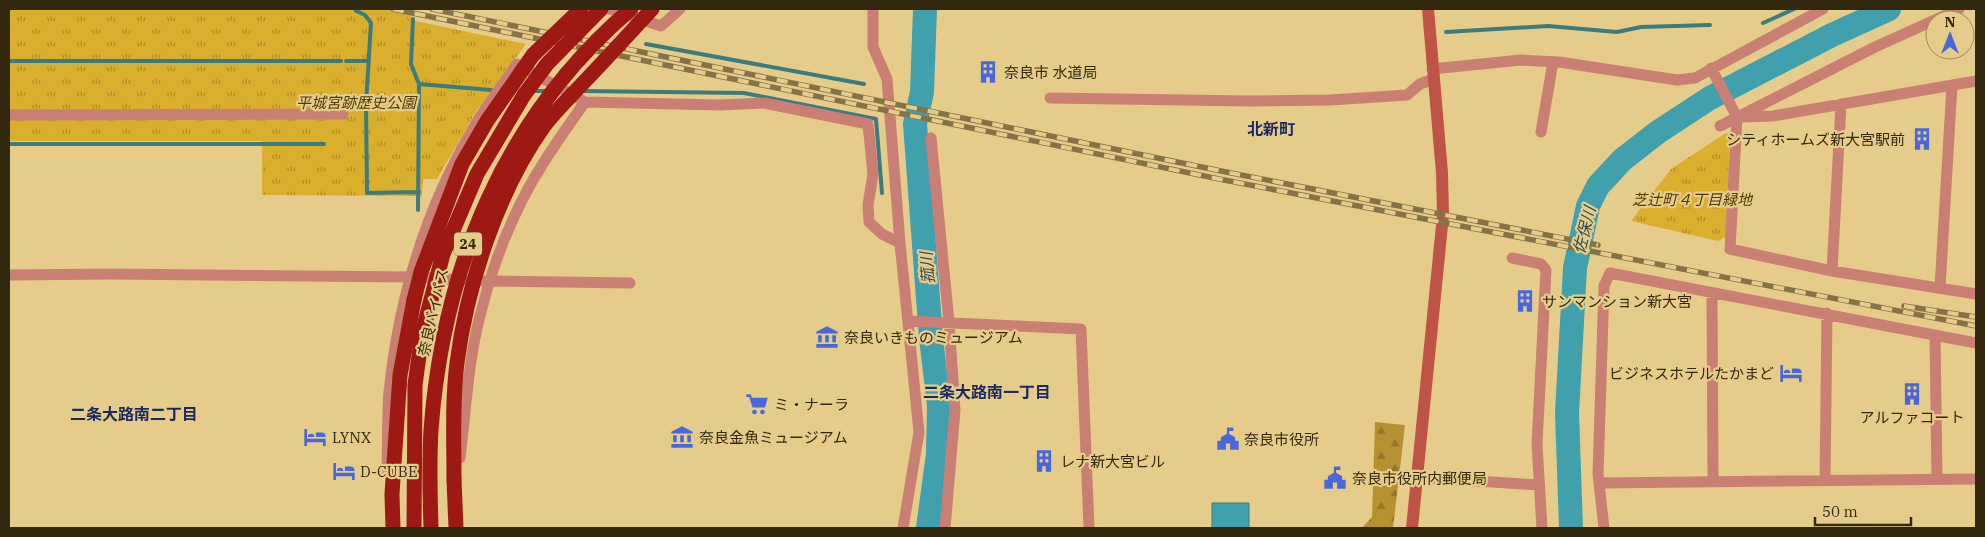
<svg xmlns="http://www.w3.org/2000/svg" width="1985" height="537" font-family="'IBM Plex Serif','Noto Sans JP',serif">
  <defs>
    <pattern id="forest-firs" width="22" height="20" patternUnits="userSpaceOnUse" patternTransform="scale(1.25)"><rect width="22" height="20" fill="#b5922f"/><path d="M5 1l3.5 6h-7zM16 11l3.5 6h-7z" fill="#947726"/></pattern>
    <pattern id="park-tufts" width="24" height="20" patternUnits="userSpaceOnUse" patternTransform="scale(1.25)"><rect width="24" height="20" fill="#daaf2d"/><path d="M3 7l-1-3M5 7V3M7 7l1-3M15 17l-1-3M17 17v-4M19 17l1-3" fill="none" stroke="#b18e25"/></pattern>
  </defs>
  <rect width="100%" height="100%" fill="#e6cc8b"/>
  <path fill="url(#forest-firs)" d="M1375,422L1405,425L1393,528H1362L1372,517Z"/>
  <path fill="url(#park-tufts)" d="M9,9H412L411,20L526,44L477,110L437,179H423L422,196L262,195V141H9Z
    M1726,133L1730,135L1726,237L1718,241L1631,221L1671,169Z"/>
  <path fill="#41a0ae" stroke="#3c7c7e" d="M1212,503H1249V528H1212Z"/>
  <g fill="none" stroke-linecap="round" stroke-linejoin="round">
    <path stroke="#3c7c7e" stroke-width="4" d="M357,9L356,11L365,15L371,23L366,104L367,193L419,192
      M413,19L411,64L419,84L418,210
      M1763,23L1794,9
      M1446,32L1548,26L1617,32L1641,27L1710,25
      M646,44L864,84
      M9,61H341
      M346,61H369
      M419,84L491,90
      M531,91H547
      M581,91L744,93L876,119L882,193
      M9,144H324"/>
    <path stroke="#41a0ae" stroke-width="24" d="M925,9L922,92L915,124L931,338L939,406L938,454L928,528
      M1571,528L1567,413L1575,268L1588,206L1598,186L1622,160L1658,132L1710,98L1832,35L1889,9"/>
    <path stroke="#ca7f74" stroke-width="11" d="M610,9L661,26L680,9
      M873,9V47L887,79L900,243L919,432L903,528
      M1711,68L1737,117L1730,249L1832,271L1976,294
      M1432,69L1521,60L1559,62L1677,80L1695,78L1823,9
      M1050,98L1250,101L1330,100L1407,95L1420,84L1433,79
      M585,102L720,105L764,103L868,124L873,174L868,205L869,222L882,234L900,243
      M9,115L343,114
      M1741,117L1773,116L1976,81
      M1720,126L1875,47L1959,9
      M1541,132L1553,62
      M931,138L949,322L955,410L945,528
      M1512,258L1541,264L1546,270L1537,444L1542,528
      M1832,271L1841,104
      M9,275L111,274L410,277L464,280
      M483,281L630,283
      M1940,288L1952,85
      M1712,293L1713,481
      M908,321L1081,329L1089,528
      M1935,335L1937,479
      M388,473L387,464C388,440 387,415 389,392C399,295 428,201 480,117C491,99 505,82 517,64L585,102C571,122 557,141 544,162C515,207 494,260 481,312C468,360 466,410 460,458
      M1417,477L1538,485
      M1825,480L1827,313
      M1600,483L1976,479
      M1604,528L1598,474L1604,286L1610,273L1976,343"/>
    <path stroke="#c05347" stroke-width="12" d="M1412,528L1443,215L1442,173L1428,9"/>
    <path stroke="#9e1913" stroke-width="15" d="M454,480L456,528
      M393,528L392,494L400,375L414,300"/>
    <defs>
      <path id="rail" d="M393,9L1219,179L1976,326
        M432,9L1221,171L1598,245
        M1904,306L1976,317"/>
    </defs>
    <use href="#rail" stroke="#857347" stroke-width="5.5"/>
    <use href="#rail" stroke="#e6cc8b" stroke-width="4" stroke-dasharray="11" stroke-linecap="butt"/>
    <path stroke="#9e1913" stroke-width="15" d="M414,300L421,272L462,164L487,121L533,55L581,9
      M454,480C454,442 452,402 457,363C467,285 498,190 544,126C557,109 571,96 585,81C608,57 630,33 652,9
      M414,528L415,385L422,334L443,254L477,174L524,95L547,64L601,9
      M431,528C430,496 429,463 431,430C443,267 505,116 631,9"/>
  </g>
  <defs>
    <symbol id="building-bare" viewBox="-9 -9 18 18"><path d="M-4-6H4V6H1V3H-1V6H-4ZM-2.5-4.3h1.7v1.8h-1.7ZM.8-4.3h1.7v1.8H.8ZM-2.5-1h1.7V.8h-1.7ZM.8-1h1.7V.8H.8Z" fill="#4867db" stroke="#e6cc8b" stroke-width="2.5" paint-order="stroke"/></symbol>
    <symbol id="museum-bare" viewBox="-9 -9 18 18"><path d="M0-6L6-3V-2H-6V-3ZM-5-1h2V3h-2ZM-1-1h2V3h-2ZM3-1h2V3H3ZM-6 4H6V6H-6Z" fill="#4867db" stroke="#e6cc8b" stroke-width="2.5" paint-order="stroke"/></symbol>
    <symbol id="hotel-bare" viewBox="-9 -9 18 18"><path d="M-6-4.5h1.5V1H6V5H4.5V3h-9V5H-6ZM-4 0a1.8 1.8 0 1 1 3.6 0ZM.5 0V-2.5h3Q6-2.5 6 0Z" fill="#4867db" stroke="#e6cc8b" stroke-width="2.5" paint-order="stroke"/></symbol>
    <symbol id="supermarket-bare" viewBox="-9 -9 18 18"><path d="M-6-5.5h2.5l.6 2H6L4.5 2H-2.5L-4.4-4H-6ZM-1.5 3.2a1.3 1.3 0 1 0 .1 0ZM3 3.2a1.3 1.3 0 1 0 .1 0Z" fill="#4867db" stroke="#e6cc8b" stroke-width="2.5" paint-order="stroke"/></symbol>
    <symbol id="civic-bare" viewBox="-9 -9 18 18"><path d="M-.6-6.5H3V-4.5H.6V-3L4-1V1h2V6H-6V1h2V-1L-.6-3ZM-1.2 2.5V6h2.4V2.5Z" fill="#4867db" stroke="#e6cc8b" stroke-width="2.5" paint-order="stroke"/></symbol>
  </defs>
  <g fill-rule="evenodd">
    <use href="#building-bare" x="972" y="56" width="32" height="32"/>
    <use href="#building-bare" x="1906" y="123" width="32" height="32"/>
    <use href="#building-bare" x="1509" y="285" width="32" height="32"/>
    <use href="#museum-bare" x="811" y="321" width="32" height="32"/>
    <use href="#hotel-bare" x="1775" y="357" width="32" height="32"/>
    <use href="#building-bare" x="1896" y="378" width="32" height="32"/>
    <use href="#supermarket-bare" x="741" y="388" width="32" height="32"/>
    <use href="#hotel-bare" x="299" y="421" width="32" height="32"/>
    <use href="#museum-bare" x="666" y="421" width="32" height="32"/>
    <use href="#civic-bare" x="1212" y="423" width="32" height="32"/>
    <use href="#building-bare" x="1028" y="445" width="32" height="32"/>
    <use href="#hotel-bare" x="328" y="455" width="32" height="32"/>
    <use href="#civic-bare" x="1319" y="462" width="32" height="32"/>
  </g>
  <g text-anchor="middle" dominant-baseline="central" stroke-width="4.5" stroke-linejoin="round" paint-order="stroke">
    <rect fill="#e6cc8b" stroke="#685933" stroke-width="1" x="454" y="232.5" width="28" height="23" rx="4"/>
    <g font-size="14" font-weight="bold" fill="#32280d">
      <text x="468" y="244">24</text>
    </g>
    <g font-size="15" fill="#32280d" stroke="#e6cc8b" text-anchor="start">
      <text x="1004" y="72">奈良市 水道局</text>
      <text x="1905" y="139" text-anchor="end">シティホームズ新大宮駅前</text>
      <text x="1542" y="301">サンマンション新大宮</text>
      <text x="844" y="337">奈良いきものミュージアム</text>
      <text x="1774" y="373" text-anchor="end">ビジネスホテルたかまど</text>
      <text x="774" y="404">ミ・ナーラ</text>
      <text x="1912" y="417" text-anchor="middle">アルファコート</text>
      <text x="332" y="437">LYNX</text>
      <text x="699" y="437">奈良金魚ミュージアム</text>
      <text x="1244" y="439">奈良市役所</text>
      <text x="1060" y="461">レナ新大宮ビル</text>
      <text x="360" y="471">D-CUBE</text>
      <text x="1352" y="478">奈良市役所内郵便局</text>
    </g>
    <g font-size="15" font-style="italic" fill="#4d3a02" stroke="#e6cc8b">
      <text x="356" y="102">平城宮跡歴史公園</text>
      <text x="1692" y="199">芝辻町４丁目緑地</text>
    </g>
    <g font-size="15" fill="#32280d" stroke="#e6cc8b">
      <text transform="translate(433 312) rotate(-77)">奈良バイパス</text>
    </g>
    <g font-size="16" font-weight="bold" fill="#1a285f" stroke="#e6cc8b">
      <text x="1271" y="129">北新町</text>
      <text x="987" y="392">二条大路南一丁目</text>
      <text x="134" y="414">二条大路南二丁目</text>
    </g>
    <g font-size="16" font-style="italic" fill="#2c494e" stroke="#e6cc8b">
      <text transform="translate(1584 230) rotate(-76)">佐保川</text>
      <text transform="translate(927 268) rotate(-95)">菰川</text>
    </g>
  </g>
  <rect width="1985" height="537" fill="none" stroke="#32280d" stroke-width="20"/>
  <g transform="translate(1950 35)"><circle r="24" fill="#e6cc8b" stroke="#9e8a59"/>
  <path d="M0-4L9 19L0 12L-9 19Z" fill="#4867db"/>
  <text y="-8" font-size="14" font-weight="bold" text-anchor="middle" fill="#32280d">N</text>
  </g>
  <path d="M1815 517v8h96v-8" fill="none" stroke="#32280d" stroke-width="2.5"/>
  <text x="1822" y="517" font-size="15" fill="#32280d" stroke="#e6cc8b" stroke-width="4" paint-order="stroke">50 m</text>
</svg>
